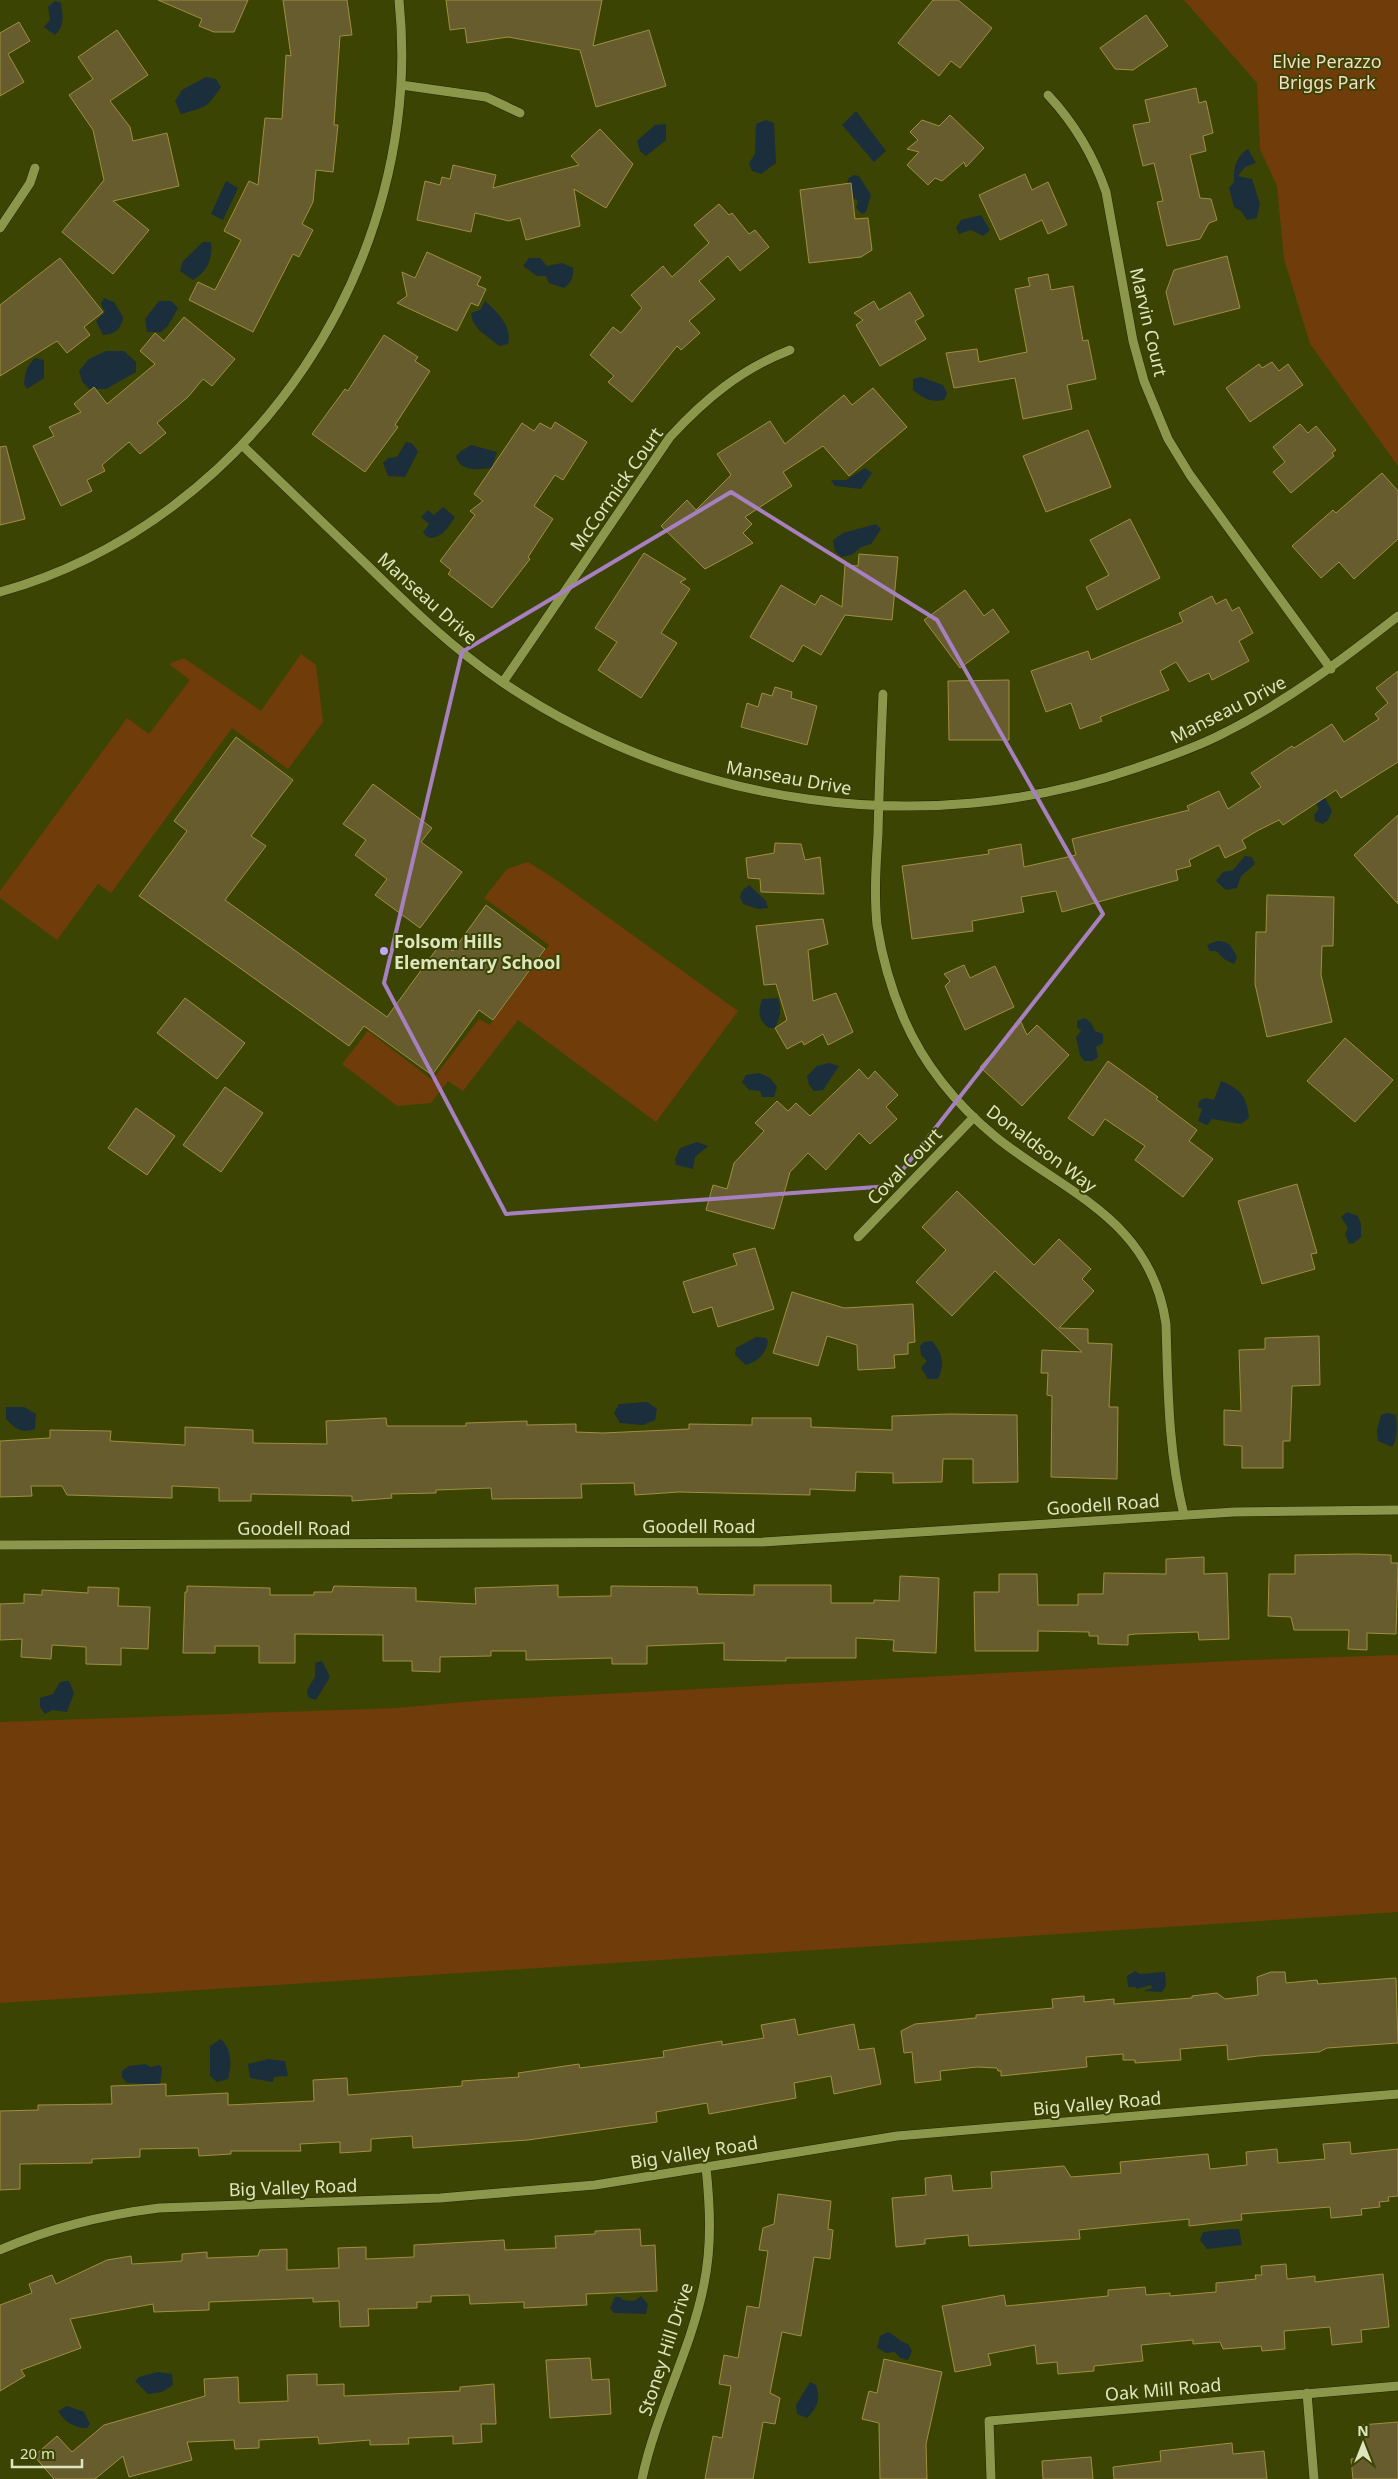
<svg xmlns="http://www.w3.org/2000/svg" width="1398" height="2479" font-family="'Noto Sans',sans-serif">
  <rect width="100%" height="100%" fill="#3c4403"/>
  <path fill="#703c0a" d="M1184,0H1398V466L1310,344L1284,259L1277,186L1260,149L1257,83Z
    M301,654L316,665L323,722L288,769L232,728L111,893L98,884L57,940L0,898V891L127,718L149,734L190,680L169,664L184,658L261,711Z
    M528,862L555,879L738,1011L656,1122L518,1020L463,1091L448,1081L431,1103L397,1106L342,1064L368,1031L432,1080L479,1019L490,1025L549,945L484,898L507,869Z
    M1398,1655V1912L0,2003V1722L396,1708L487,1700L1248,1660Z"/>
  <path fill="#1b2e3b" d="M55,1L61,3C63,15 65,26 55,35L44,27L50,20L48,7Z
    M206,77L216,79L221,87C205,110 207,106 181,114L175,101L182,90Z
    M856,111L886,151L874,162L842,125Z
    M766,120L774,123L776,163L761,174L752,171L749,163L755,154L756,124Z
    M666,124V140L646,156L640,151L637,141L655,125Z
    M1248,149L1256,163L1245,167L1238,176L1252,179L1260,204L1257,218L1247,220L1241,211L1234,207L1229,188L1234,182C1233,169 1236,156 1248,149Z
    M854,175L859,176L871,195L866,212L862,214L856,208L858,201L849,195L847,188L848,179Z
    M226,181L238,188L223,220L211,214Z
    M981,215L990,230L983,236L971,230L959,234L956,228L961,220Z
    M203,242H211C213,259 207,272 193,280L180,271L183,261Z
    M529,258H540L547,266L562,263L573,268C574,277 571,283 564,288L549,283L546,276H537L523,266Z
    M104,298L114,302L123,317C121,329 116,334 103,335L96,321L105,312L101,304Z
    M159,301H171L178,308L168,326L161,332H147L145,319Z
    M485,301C496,311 513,326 508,344L499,346L479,330L473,322L471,313L480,310Z
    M106,351H124L136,362V372L106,389H89L82,381L79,371L89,359Z
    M35,358L44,360V378L27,389L24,384C25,372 27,366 35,358Z
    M921,377L943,385L947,393L945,399C933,404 923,398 913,390V379Z
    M406,442C412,442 415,446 418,452L405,477L388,476L383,463L388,458L397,457Z
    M471,445L497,452L492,468C479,469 460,473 456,456L461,451Z
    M865,468L872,473L861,489L835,486L831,480H846Z
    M443,507L455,517C448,528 442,538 429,538L423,533L429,524L421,517L428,510L434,515Z
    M876,524L881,529L871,544L861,547L852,555L841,557L835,551L833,540L843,533Z
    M1320,788L1332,811L1328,820L1323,824L1315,821L1314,815L1319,809L1311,793Z
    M1245,856L1252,857L1255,864L1241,876L1237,888L1226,890L1216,881L1223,872L1233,870Z
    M749,885L766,901L768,908L758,909L743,904L740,897L742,891Z
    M1217,941C1230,941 1232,947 1237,958L1234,964L1224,959L1216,951H1210L1207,945Z
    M778,998C782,1009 780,1017 775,1028H769C758,1020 758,1012 762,999Z
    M1085,1018L1091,1023L1095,1031L1103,1034V1043L1096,1047L1098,1057L1093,1061H1084L1080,1055L1076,1037L1081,1031L1077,1027V1021Z
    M829,1063L839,1066L823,1090L814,1091L809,1085L807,1076L817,1066Z
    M759,1073L770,1078L777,1087L774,1097H762L760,1091L749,1090L742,1082L746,1075Z
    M1221,1081C1241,1089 1247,1097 1249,1118L1241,1124L1212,1119L1207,1125L1198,1121L1202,1109L1198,1107L1199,1101L1205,1098L1214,1100Z
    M697,1142L708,1146L695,1157L693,1169L676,1165L675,1160L680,1148Z
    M1347,1212L1358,1216L1361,1224V1237L1354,1243L1349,1244L1345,1234L1348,1228L1341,1217Z
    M756,1337L766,1338L768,1341C766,1354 758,1361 746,1365L735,1355L736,1348Z
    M932,1341C943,1355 945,1363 938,1379H928L921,1368L927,1361L921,1355L920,1346L924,1342Z
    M647,1402L657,1409L655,1420L643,1425L620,1423L614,1413L619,1404Z
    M6,1407H24L36,1414L35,1429C21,1434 16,1429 6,1419Z
    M1388,1413L1396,1415C1397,1425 1398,1440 1392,1447L1378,1441L1377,1430L1381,1415Z
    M322,1661L330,1677L316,1700L308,1697L307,1690L315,1677V1663Z
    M65,1681H69L74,1693L67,1712L52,1710L45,1714L40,1707V1698L53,1694L60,1682Z
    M1135,1971L1140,1974L1165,1972L1166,1986L1162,1992L1143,1991L1152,1988L1151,1985L1137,1989L1135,1987H1128L1127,1976Z
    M221,2039C232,2051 232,2064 228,2079L217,2082L210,2076V2046Z
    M268,2059L285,2061L288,2076L274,2077L273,2082L250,2078L248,2064Z
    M145,2064L151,2067L159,2065L162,2068L160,2085L127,2083L122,2077V2071L129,2066Z
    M1230,2229H1239L1242,2245L1207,2249L1200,2240L1203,2232Z
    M641,2296L648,2304L646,2314L614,2313L610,2308L615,2297H620L621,2299C629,2302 635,2302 641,2296Z
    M888,2332C896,2336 900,2342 908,2344L912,2351L908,2360L900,2358L895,2352L887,2353L877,2348L880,2336Z
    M158,2372L172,2374L173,2385L162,2392L148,2394L135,2381L139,2377Z
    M810,2382L816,2385C821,2399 817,2408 807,2418L797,2414L796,2405Z
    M67,2406L84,2412L90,2424L87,2428C74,2428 65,2422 58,2411Z"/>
  <path fill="#665c2d" stroke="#a08f3e" d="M158,0H248L234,32H214L199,26L202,19Z
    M283,0H347L352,35L340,36L334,125H338L333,172L316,170L313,202L302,224L313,230L299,257L293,254L253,332L189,300L198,282L215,290L241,240L224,231L249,181L258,185L265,118L282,119L286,55L291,56Z
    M446,0H602L593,46L649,30L666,86L596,107L580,50L508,37L467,43L465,28L450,30Z
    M933,0H958L992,28L960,68L951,61L939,76L898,43Z
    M1146,15L1168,46L1133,70L1115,69L1100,48Z
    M19,22L30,41L8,54L24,82L0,96V33Z
    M117,30L148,75L110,101L130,127L133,141L167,133L179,186L113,201L149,230L113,274L62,232L104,180L93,130L69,95L93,79L78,57Z
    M1196,88L1199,103L1206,101L1213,133L1203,136L1206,151L1190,155L1200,198L1211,199L1217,220L1209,223L1200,239L1167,246L1157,202L1163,201L1154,163L1143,166L1133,125L1150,122L1145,100Z
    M950,115L984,148L966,167L964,162L942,181L935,178L928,185L907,165L919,152L907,149L918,140L910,132L922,120L939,126Z
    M600,129L633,164L606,208L574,189L580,226L526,240L520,218L509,221L475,213L471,232L417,220L425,181L440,185L442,177L450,179L453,165L496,175L493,188L579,165L571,156Z
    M1025,174L1032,190L1048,182L1067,225L1048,234L1042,220L1000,240L979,195Z
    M851,183L855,219L868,218L872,250L861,257L809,263L800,190Z
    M719,204L729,215L732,213L749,234L755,230L769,247L740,271L728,256L699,281L715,299L689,321L700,333L681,350L677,346L632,402L608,382L614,376L590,355L613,327L621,333L642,308L631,295L663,266L672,277L709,243L694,225Z
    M427,252L481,277L477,285L486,289L478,306L471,303L457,331L397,303L407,296L402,272L415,278Z
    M1227,256L1240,308L1174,325L1166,292L1174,270Z
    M60,258L103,312L84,327L90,335L67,353L57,341L0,376V305Z
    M1048,274L1051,290L1073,286L1083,341L1088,340L1096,379L1067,385L1072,409L1023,419L1015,378L954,388L946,353L977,349L979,362L1027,352L1015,289L1030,286L1028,278Z
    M910,292L924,316L915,321L926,339L880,366L856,325L863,320L854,313L874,301L879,310Z
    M184,317L235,359L212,386L203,379L188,397L157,423L166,433L140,454L129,442L102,465L105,471L87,480L92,491L61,506L33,446L54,436L49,427L81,412L74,404L94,387L107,404L155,364L140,351L155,333L164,341Z
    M384,335L418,357L415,361L430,371L395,425L398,427L365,472L312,434L345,389L348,391Z
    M1272,362L1279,371L1288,364L1303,385L1250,422L1226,388L1259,364L1262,368Z
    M873,388L907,427L849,476L823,446L783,472L792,486L745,517L752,524L743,533L753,543L705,569L661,526L687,500L696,510L731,475L717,454L770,421L785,444L844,395L852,405Z
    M555,422L587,442L563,480L555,475L534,506L553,519L528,557L530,559L492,608L448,574L451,570L440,561L475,515L470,511L483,501L474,494L522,423L534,431L540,423L551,429Z
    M1300,424L1308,433L1316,426L1336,450L1332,453L1334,456L1291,493L1273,472L1285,462L1273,447Z
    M1088,430L1111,487L1046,512L1023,456Z
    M6,446L25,519L0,525V447Z
    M1382,473L1398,491V539L1354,579L1339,562L1321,578L1292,546L1333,510L1336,513Z
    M1130,519L1160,578L1097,610L1086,587L1109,575L1090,540Z
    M644,553L686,579L680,582L690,589L661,633L677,643L641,698L598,670L617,642L595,628Z
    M859,554L898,557L892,620L845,615L821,655L803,645L793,662L750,637L781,585L815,605L821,595L842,607L845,565L858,566Z
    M965,590L984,616L993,609L1009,632L960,668L924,620Z
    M1212,596L1216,604L1226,599L1232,611L1239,607L1253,633L1239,641L1249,661L1212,680L1209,673L1189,682L1176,662L1160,671L1169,690L1100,717L1102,721L1080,729L1071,703L1046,712L1031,671L1088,651L1091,660L1183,622L1179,613Z
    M1398,671V762L1341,798L1336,790L1283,825L1279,820L1257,831L1242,840L1246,848L1225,858L1219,845L1189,860L1191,866L1176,870L1178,880L1062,912L1056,891L1021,897L1024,912L972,921L973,931L912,939L902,866L989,854L988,850L1021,844L1024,867L1076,855L1072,839L1189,810L1187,806L1219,791L1228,809L1261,787L1251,773L1292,746L1294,748L1332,724L1344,742L1379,719L1375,714L1388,703L1376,688Z
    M1009,680V740H949L948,681Z
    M775,687L792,692L791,698L817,706L807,745L741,727L747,703L758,707L762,693L772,696Z
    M236,737L293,780L251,836L266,846L225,900L387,1017L441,943L453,951L486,905L545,949L493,1020L479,1010L432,1075L364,1026L349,1046L139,896L187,831L174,821Z
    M373,784L432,828L421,842L462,872L420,928L375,895L387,879L355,855L366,840L343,824Z
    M1398,815V904L1354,855Z
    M775,843L801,844L805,860L820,857L824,894L761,892L760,879L748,878L746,858L774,853Z
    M1267,895L1334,897L1333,946H1322L1321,975L1332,1022L1267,1037L1255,984L1256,932H1266Z
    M823,919L828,944L808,950L813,1001L836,993L853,1032L828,1045L823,1034L804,1045L802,1041L787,1049L775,1028L787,1020L776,984L764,985L756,926Z
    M964,965L970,978L995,966L1014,1007L965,1030L945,986L950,981L944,974Z
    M185,998L245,1043L217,1079L157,1033Z
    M1021,1022L1027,1035L1037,1025L1069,1055L1022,1106L980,1067Z
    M1345,1038L1393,1080L1355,1122L1307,1081Z
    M1108,1061L1158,1097L1156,1099L1197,1130L1189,1141L1213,1159L1183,1197L1135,1160L1145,1146L1105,1119L1093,1136L1068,1118Z
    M859,1069L868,1079L875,1071L898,1095L886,1107L897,1119L870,1144L859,1133L826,1170L808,1153L790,1172L774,1229L706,1210L713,1185L727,1189L734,1163L764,1131L755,1123L777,1101L788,1111L796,1103L810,1116Z
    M225,1087L263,1113L221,1172L183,1145Z
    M136,1108L175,1136L147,1175L108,1148Z
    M1297,1184L1317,1253L1311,1254L1315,1269L1262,1284L1238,1201Z
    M957,1191L1034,1265L1059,1239L1091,1269L1082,1279L1094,1291L1059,1328L1088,1329V1343L1112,1344L1109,1407H1118L1117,1479L1051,1477L1052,1396L1047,1395L1048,1373H1041L1042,1350L1082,1352L995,1271L952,1316L916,1282L946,1250L922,1227Z
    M755,1248L774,1309L718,1327L712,1307L693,1313L683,1282L737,1265L733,1254Z
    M792,1292L844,1308L913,1304L915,1342L908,1343V1354L894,1355L895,1368L858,1370L857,1345L827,1336L818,1366L773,1353Z
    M1319,1336L1320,1385L1292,1386L1290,1441H1283V1468H1242V1446L1224,1445V1410L1241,1411L1239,1350L1265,1349V1338Z
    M950,1414L1017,1415L1018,1482L973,1483V1459H943L942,1482L893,1483V1473L856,1472L855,1491L810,1489V1495L679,1492L635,1495L634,1483L581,1484L582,1498L492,1499L491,1488L436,1490V1493L391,1494L392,1498L352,1501V1496L251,1494V1501H219V1488L172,1486V1498L67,1495L62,1486H31L32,1496L0,1497V1441L50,1438V1430L111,1431L110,1441L185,1445V1427L253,1430V1443L327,1444L326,1421L386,1418L387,1426H466V1423L527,1421V1425L576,1424V1432L603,1433L689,1429V1424L752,1425V1418H811V1427L892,1430V1416Z
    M1356,1554L1391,1555V1563H1398L1396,1634L1367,1633V1650L1348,1649L1349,1630H1294L1291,1617L1268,1616L1269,1574H1295V1555Z
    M1204,1557V1574L1227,1573L1229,1639L1199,1640L1198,1632L1135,1634L1128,1635V1645L1098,1644V1636H1089V1632L1038,1631V1651H975L974,1592H999V1574H1037L1038,1605H1078V1594H1103L1104,1573L1166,1574V1559Z
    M900,1576L939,1578L936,1653L893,1651L894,1640L856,1638V1658H786V1661L724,1660V1643L647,1646V1664H612V1658L526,1660V1651H491V1656L440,1657V1672L412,1671V1661H383V1635L295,1634V1663H259V1646H215V1653H183L185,1592H187V1586L270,1588V1595H314V1592H332L334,1586L416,1588V1601L476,1604L475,1588L558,1585V1597L611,1596V1586L697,1587L698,1594L754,1595V1585H831V1603H874V1600L899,1601Z
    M88,1587L119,1588L118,1606L150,1607L148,1649L121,1648V1665L86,1664V1647L52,1645L51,1659L21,1657L22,1639L0,1640V1604L24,1603V1594L42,1595V1590L88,1593Z
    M1271,1972H1285L1286,1983L1317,1980L1318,1984L1396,1978L1398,2043L1327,2048L1319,2052L1258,2056L1228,2060L1227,2045L1180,2049L1181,2060L1135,2063V2060H1123V2054L1086,2057L1087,2067L1001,2076V2071H998L997,2068L977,2067L940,2071L941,2080L915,2083L912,2052L904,2053L901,2031L915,2024L976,2018V2015L1053,2008L1052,1999L1084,1996V2002L1114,1999V2004L1192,1998V1996L1217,1993L1225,1999L1258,1995L1257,1977Z
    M795,2019L798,2035L854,2024L859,2050L874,2048L881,2084L834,2094L831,2076L794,2083L796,2098L709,2114L707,2103L656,2112L657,2122L528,2140L413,2148L412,2136L371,2139V2151L340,2153V2142L300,2144L301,2151H231V2154L199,2156L198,2148L140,2149V2157L92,2159V2163L20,2164V2189L0,2190V2111L38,2110V2105L112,2104L111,2086L166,2084V2096L228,2093V2105L314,2101L313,2080L347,2078L348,2095L462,2086V2081L519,2077L518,2073L579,2064L580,2068L664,2057L663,2051L722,2041V2045L764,2038L761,2025Z
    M1350,2142L1351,2154L1398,2149V2196L1388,2197L1389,2201L1379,2202L1380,2207L1361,2209L1362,2215L1331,2218L1330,2207L1241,2214L1242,2220L1189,2226V2219L1079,2230L1080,2239L969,2246L968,2235L925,2239V2244L896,2247L892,2198L926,2195L925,2178L951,2175L953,2191L992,2188L991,2172L1064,2166L1071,2177L1121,2173L1120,2162L1208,2154L1210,2169L1247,2165L1246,2152L1277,2149L1278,2163L1325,2159L1323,2144Z
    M778,2194L831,2201L828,2229L833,2230L830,2259L814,2257L801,2336L782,2332L770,2393L780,2398L775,2424L763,2422L753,2479H705L713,2436L722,2438L731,2386L719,2384L724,2355L738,2358L747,2306L759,2308L768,2251L759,2250L763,2228L774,2224Z
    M640,2229L641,2246L655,2245L657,2291L586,2294L587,2305L524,2308V2302L470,2304L469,2295L431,2296V2302H417V2308L368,2309L369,2326L340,2327L339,2301L313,2302V2298L209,2302V2310L154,2312L153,2304L70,2319L81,2348L21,2370L25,2376L0,2391V2305L32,2293L29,2284L52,2275L56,2284L107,2260L131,2256L132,2264L182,2261V2254L207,2252V2258L258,2256L260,2250L287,2249V2270L339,2268L338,2248L366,2247V2259L414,2257V2245L504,2240L505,2250L556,2248L555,2236L595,2234V2231Z
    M1286,2264L1287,2279L1315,2276V2282L1383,2274L1389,2327L1361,2330L1362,2342L1332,2345L1330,2327L1284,2331L1285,2349L1262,2351L1261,2346L1223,2349L1220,2342L1193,2344V2340L1141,2345L1143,2361L1094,2366V2371L1058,2374L1057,2362L1037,2364L1035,2345L988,2354L991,2365L955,2372L942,2306L1004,2295L1006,2306L1108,2296V2290L1145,2287L1146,2295L1170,2293V2296L1216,2292V2283L1256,2279L1255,2275H1262L1261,2266Z
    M590,2358L592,2380L609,2379L611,2414L550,2418L546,2360Z
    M884,2359L942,2372L926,2444L927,2479H880L879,2423L862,2419L869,2391L877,2393Z
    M317,2374V2385L344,2384V2396L460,2391V2387L494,2384L496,2424H481L482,2442L453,2444V2436L408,2438L409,2444L370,2445V2440L319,2444L318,2437L259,2440V2448L235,2449L234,2440L187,2442L192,2460L129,2477L123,2456L95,2479H54L34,2456L57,2436L72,2452L104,2425L205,2396L204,2379L238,2377L239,2403L288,2401L287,2375Z
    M1398,2422V2479H1353L1351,2459L1365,2457L1361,2425Z
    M1232,2443L1233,2454L1264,2451L1267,2479H1114L1113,2467L1161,2461L1160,2451Z
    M1091,2457L1093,2479H1043L1042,2461Z"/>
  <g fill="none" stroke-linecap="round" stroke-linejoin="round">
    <defs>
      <path id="minor" d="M401,85L486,97L520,113
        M1048,95C1075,124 1093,154 1106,192L1133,341L1144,381L1168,439L1190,475L1331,669
        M0,228L30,183L35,168
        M242,445C284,485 325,525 367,565C410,607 452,648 502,682C687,807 924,841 1136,768C1165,758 1195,748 1222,734C1286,702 1342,660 1398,616
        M0,592C253,521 426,260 399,0
        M503,682L670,437C705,399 741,369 790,350
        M883,694C881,741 879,787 878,834C876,864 874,895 877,925C882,957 891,989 904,1019C924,1065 958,1106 997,1138C1069,1195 1151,1220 1166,1324C1168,1389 1168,1451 1184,1515
        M858,1237L974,1117
        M0,1545L763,1542L1234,1512L1398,1510
        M0,2250C52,2227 103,2215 159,2208L440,2198L595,2185L897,2136L1398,2094
        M1307,2393L1314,2479
        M642,2479C656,2412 691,2351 704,2284C712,2245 710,2206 706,2167
        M991,2479L989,2421L1398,2386"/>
    </defs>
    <use href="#minor" stroke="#232900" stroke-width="10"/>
    <use href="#minor" stroke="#8b984b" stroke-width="9"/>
  </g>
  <path fill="none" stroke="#a780bf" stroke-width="4" stroke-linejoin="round" d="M731,492L937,620L1103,914L890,1186L506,1214L384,983L462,652Z"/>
  <circle fill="#bfa9f4" stroke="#3c4403" stroke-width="2" cx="384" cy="951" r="5"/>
  <g text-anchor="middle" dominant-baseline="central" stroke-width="4" stroke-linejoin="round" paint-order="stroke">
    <g font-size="18" fill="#f6dbc7" stroke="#3c4403">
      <text x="1327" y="61">Elvie Perazzo<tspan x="1327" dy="21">Briggs Park</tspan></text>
    </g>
    <g font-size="18" fill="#dde6bf" stroke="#3c4403">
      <text transform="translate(1149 322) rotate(77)">Marvin Court</text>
      <text transform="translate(616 489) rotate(-55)">McCormick Court</text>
      <text transform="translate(428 598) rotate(42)">Manseau Drive</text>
      <text transform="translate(1228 709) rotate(-27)">Manseau Drive</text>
      <text transform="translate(789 777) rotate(10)">Manseau Drive</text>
      <text transform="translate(1042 1148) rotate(37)">Donaldson Way</text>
      <text transform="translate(904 1166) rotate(-46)">Coval Court</text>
      <text transform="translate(1103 1504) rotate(-4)">Goodell Road</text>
      <text x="699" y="1526">Goodell Road</text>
      <text x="294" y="1528">Goodell Road</text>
      <text transform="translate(1097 2103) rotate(-5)">Big Valley Road</text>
      <text transform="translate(694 2152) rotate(-9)">Big Valley Road</text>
      <text transform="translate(293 2187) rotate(-2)">Big Valley Road</text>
      <text transform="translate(665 2349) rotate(-72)">Stoney Hill Drive</text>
      <text transform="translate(1163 2389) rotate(-5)">Oak Mill Road</text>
    </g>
    <g font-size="18" font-weight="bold" fill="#dde6bf" stroke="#3c4403" text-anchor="start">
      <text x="394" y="941">Folsom Hills<tspan x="394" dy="21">Elementary School</tspan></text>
    </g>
  </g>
  <g transform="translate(1363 2444)" stroke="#3c4403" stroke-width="4" paint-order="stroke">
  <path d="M0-4L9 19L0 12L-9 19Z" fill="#dde6bf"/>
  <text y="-8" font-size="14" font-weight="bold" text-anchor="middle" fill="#dde6bf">N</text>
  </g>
  <path d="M12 2459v8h70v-8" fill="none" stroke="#dde6bf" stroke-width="2.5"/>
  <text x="20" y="2459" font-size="15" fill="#dde6bf" stroke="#3c4403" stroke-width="4" paint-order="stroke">20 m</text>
</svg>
